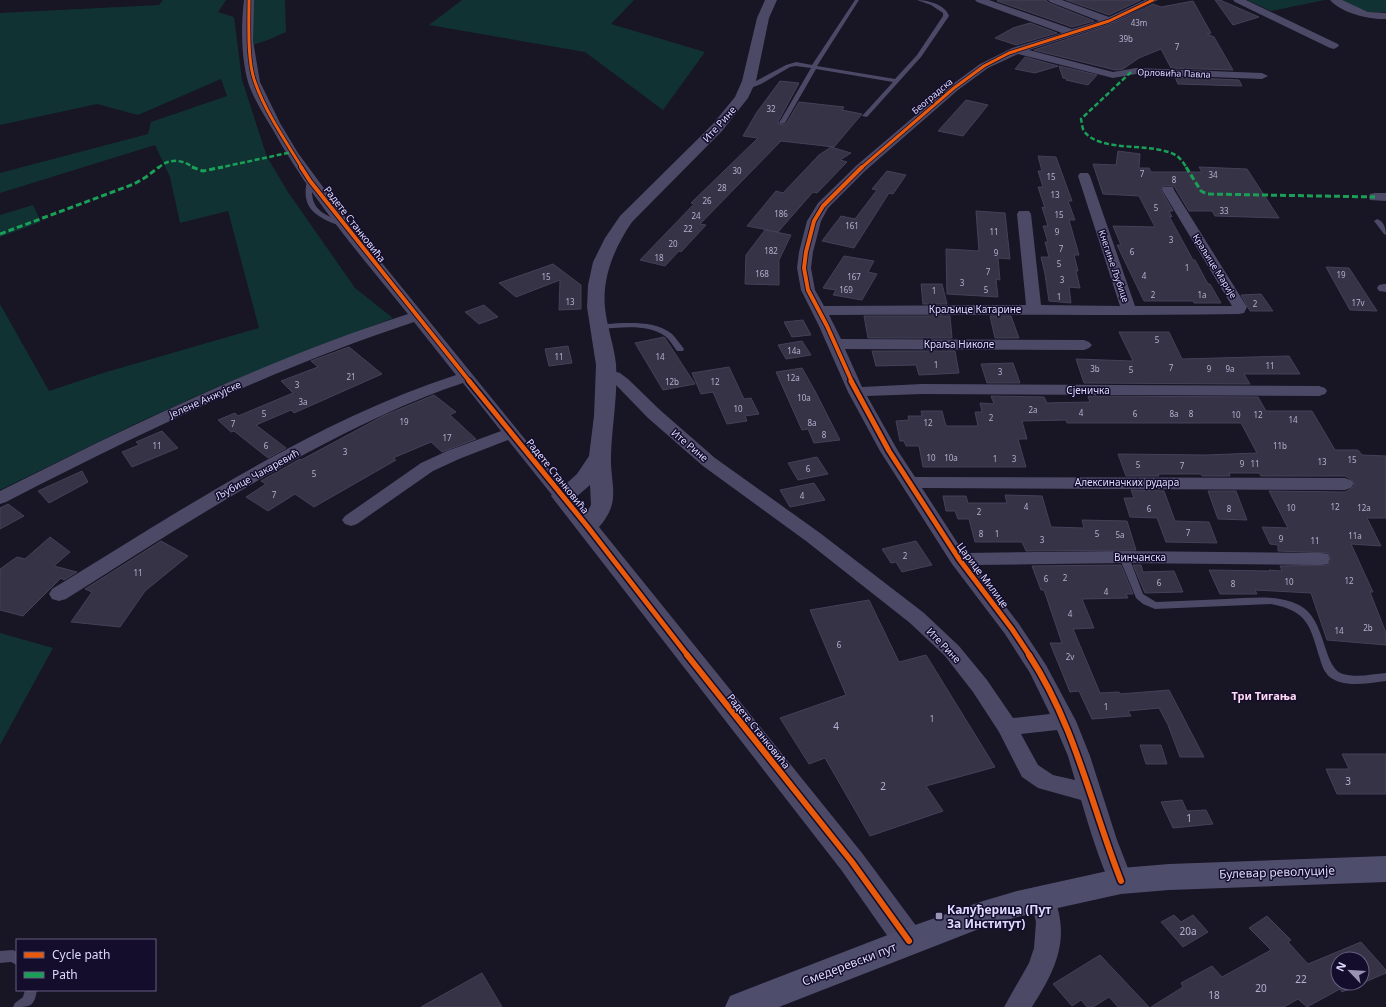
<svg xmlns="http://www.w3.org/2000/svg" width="1386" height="1007" font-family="'Noto Sans',sans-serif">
  <rect width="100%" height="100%" fill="#181525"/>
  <path fill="#113233" d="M163,0H226L218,12L234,17L242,80L267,157L288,192L355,288L393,318L219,386L135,424L0,490V304L49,391L103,373L259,328L228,211L180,223L170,177L155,145L0,193V173L148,134L151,122L227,96L221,79L138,115L97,104L0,125V13L159,5Z
    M249,0H285L286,32L268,40L249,46Z
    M462,0H634L611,24L705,52L663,110L585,52L429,25Z
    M1247,0H1325L1271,11Z
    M1336,0H1386V12H1368Z
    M33,205L41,222L0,237V215Z
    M0,633L53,648L0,745Z"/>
  <path fill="#373346" stroke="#454058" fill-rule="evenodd" d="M998,0H1046L1049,3L1094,21L1072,27L997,1Z
    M1066,0H1141L1109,15Z
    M1215,0H1220L1259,17L1233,25Z
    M1193,1L1211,33L1207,34L1214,37L1233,70L1171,68L1161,49L1139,58L1123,69L1115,70L1034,50L1113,24L1153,4L1161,7Z
    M1030,23L1057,33L1016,45L995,38L1013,28Z
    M1025,57L1058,66L1035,73L1015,69Z
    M1059,66L1097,75L1088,85L1066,80L1067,79L1063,78Z
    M1175,77L1239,80L1242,86L1178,84Z
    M780,81L799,83L778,122L779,125L786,124L799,102L844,107L842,110L862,114L834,147L781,141L700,224L706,225L681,252L679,251L665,266L640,260L694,204L691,203L758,138L743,136L757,112Z
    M966,100L988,105L963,136L938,131Z
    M831,147L851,153L840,160L847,162L817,193L813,192L778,232L747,226L776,191L783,193L819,155Z
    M1118,151L1140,154L1139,168H1149L1151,172H1202L1199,167L1247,169L1279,218L1215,216L1212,211H1189L1174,186H1163L1161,190L1173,211H1169L1172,217L1169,216L1193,260H1195L1208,284H1210L1221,303H1194L1193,301H1144L1117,245H1121L1113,226L1155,227L1139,196L1103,194L1093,164L1116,165Z
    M1038,156L1056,157L1072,201H1068L1075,220H1069L1079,255H1074L1078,271H1076L1080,288L1069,287L1071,303L1049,301L1045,274L1041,257H1049L1045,242H1048L1043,226H1048L1042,207L1045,208L1038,187H1043L1038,171H1042Z
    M887,171L906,175L893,194L889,193L854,248L822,241L841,216L855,219L877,190L872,189Z
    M976,211L1005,213L1010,259L998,258L1000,280L996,279L998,297L947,294L946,249L979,251Z
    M765,230L791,235L779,260V285L745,284L746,255Z
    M844,256L874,261L868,272L877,274L862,300L833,295L836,290L823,288Z
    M553,264L581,285V309L559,310L560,280L516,297L499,283Z
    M1326,267L1349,268L1377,311L1350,310Z
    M921,284H942L947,304H923Z
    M1261,294L1273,311H1250L1241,295Z
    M484,305L498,317L479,324L465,312Z
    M864,316H950L952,338H868Z
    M990,316H1011L1019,338H995Z
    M803,320L811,335L792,337L784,322Z
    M1119,332H1169L1182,359L1289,356L1300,374H1244L1250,384L1084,383L1076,359L1133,361Z
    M664,337L665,338L695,384L663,390L635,343Z
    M802,341L811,355L786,359L778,345Z
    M568,346L572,363L549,366L545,349Z
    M349,347L382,374L294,413L291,410L256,425L286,448L268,458L234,431L231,432L218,420L235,413L238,416L293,393L281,381L318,367L311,361Z
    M872,351H955L959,373L919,375L916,365L876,366Z
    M1013,363L1020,383H987L981,364Z
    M729,367L744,399L751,398L759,414L745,416L747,421L727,424L713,392L701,394L692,373Z
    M802,368L815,391L840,440L814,443L808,429L802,430L776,372Z
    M434,395L456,412L450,415L476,439L442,452L431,442L393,458L396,460L314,507L295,494L268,511L246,497L266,484L261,481L300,459L301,460L383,416Z
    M991,396L1044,397L1047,403L1090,402L1088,396L1258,397L1266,411H1312L1335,450H1358L1362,455L1386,456V518H1367L1381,546L1351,544L1373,592H1370L1386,633V645L1327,640L1311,593L1255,590L1257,594H1220L1209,570L1270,571L1269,570L1282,571L1280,566L1328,565L1331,560L1328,553L1278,551V545L1270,544L1262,527L1288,528L1269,491L1345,492L1351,489L1355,485L1351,479L1345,476H1261L1259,473H1229L1230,476H1202L1201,474H1158L1159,476H1126L1118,454L1205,455L1257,453L1241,423H1067L1066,420L1022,421L1027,439H1018L1026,467H923L919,446H906L904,441H900L896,421L909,420L908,416H922L921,411H942L946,426H978L975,412H982L980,403L994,404Z
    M162,431L178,448L132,467L122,452L139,445L136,442Z
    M817,457L828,474L798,480L788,463Z
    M82,471L88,482L49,503L38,491Z
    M814,483L825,500L790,507L780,490Z
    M1131,490L1164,491L1175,521L1209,522L1217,543L1166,542L1157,518L1130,517L1124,498H1134Z
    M1208,491H1236L1247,520L1218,519Z
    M1005,495L1042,496L1051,527L1084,528L1082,520L1127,521L1136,550L1026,551L1022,542H975L969,519H958L955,511H946L943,496H966L968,503H1007Z
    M8,504L24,516L0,529V508Z
    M50,537L70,552L54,566L77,572L64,580L61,578L23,616L0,610V569L17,557L25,559Z
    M161,541L188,556L145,591L120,627L71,622L92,592L85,589Z
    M916,541L932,565L902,572L896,562L891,563L882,549Z
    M1121,565L1133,594H1126L1128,598L1082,599L1094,628L1073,629L1100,693L1119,692L1120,694L1169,690L1204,757H1180L1168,725L1159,708L1128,711L1131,716L1092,719L1079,691L1070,692L1050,643H1062L1044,590H1041L1032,566Z
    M1133,565H1141L1143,572L1174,571L1183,592L1145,593Z
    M869,600L899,662L926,655L995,767L926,786L943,811L870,836L825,758L809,764L780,718L846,695L810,610Z
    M1140,745H1161L1167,764H1146Z
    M1342,754H1386V794H1337L1326,769H1349Z
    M1182,800L1187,811L1206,810L1213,824L1173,828L1161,802Z
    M1174,915L1181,922L1193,915L1208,932L1183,947L1161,922Z
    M1267,916L1291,940L1288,942L1308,964L1361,942L1386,970V973L1342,992L1340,989L1307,1007L1298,999L1284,1007H1151L1183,987L1181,983L1212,966L1222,977L1271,950L1249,928ZM1338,959H1362V983H1338Z
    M1100,955L1149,1007H1118L1109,997L1093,1007H1087L1081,1000L1072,1006L1053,984Z
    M482,973L502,1007H421Z"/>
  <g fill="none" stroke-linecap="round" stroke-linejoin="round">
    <path fill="#4b4966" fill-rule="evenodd" d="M855,0H859L817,66L895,79L917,55L943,16V13L931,5L917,0C927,0 945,4 949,16L921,57L867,117L862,116L893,82L816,69L785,123L780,124L779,123L811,68L796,66L790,67L761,84L746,90L743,88L786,65L796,62L812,65Z
      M310,179L313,181C308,209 322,214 345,223V225C340,226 335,224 330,222C310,213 302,203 307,181Z
      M1377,219C1384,221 1386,229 1386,235L1384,234L1374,221Z
      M606,324C626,323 655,320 672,334C676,338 680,344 684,349L683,351H677C673,346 670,340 665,336C647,323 619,328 599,329L595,327L599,325Z
      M1124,554L1129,557L1143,594L1156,602C1180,601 1203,600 1226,599C1250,598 1277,594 1299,605C1327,619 1322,668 1343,674C1357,678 1373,674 1386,673V681C1368,683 1347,688 1331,678C1325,674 1322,666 1320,659C1310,627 1309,611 1271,604L1155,609L1143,604L1136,598L1119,557Z
      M13,950L17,952V965L11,962L0,963V951Z
      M25,990H37C34,1007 31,1007 13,1007L15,1003L23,997Z"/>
    <path fill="#4b4966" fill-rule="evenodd" d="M244,0H254L253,41L260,82L280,123L298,153L348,221L571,496L568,500L562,502L556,500L508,440L459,459L433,471L357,524L351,526L345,524L342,520L345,516L421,463L447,451L501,431L463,383C408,401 356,427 305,454C223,499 145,549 66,599L59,601L52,599L49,594L52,589C180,511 312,422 456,375L414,322C272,369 139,434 6,502L0,504V491C133,424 266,360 408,314C360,255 310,197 273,130C264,115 253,98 248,82C241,56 241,26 244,0Z
      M975,0H989L1072,29L1099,21L1050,2L1048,0H1062L1109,17L1145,0H1158L1113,23L1029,50L1113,72L1136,68L1262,73L1268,76L1262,79L1136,74L1113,78L1018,54L988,68L958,90L865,171L828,208L821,221L813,252L811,268L815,290L824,306L1026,305L1017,214L1019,211H1029L1031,214L1041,305L1120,306L1078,176L1080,173H1088L1090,176L1135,306H1232L1162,190L1163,187H1173L1174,190L1247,307L1244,313L1239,314C1102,316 966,314 829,315L841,339L1084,340L1089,342L1092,345L1089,348L1084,350L845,349L862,387L922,384L1319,386L1325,388L1327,391L1325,394L1319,396L922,394L867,396L898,451L915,477L1345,478L1351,480L1354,484L1351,488L1345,490L922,488L964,553L1124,551L1321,553L1328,554L1330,559L1328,564L1321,565L1124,563L974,565L1019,624L1046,665L1076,721L1090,756L1117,840L1133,881L1130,888L1121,891L1112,888C1099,860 1090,830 1081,800L1038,788L1022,777L999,732L973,692L945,656L910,623L806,541L703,466L648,418L616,385L608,379L600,377L598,374L600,371L606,369L620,373L628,379L660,410L715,458L820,533L924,613L959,646L987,680L1013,718L1050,714L1030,673L1005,634L952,564L880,451L848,392L819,326L801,290L797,268L799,252L807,221L818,203L857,165L950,86L980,64L1012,48L1062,33L977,2ZM1057,730L1068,756L1075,780L1053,775L1038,765L1021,734Z
      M1233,0H1246L1338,44L1339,46L1334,49L1330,48L1235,2Z
      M1330,0H1342L1368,12L1386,13V19C1370,20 1341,13 1330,0Z
      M1375,193H1386V201L1370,200L1369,197L1370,194Z
      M1384,284H1386V292L1379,291L1377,288L1379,285Z
      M1042,887L1051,890C1072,936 1057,968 1032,1007H1004L1029,963L1034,948L1036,922L1030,898L1033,890Z"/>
    <path fill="#4b4966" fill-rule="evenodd" d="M765,0H777L769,18L756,81L748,98L722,131L632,222C615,247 602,276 605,308C607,327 614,345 616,364C618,395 612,425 611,455C610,486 622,501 599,527L862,853L920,931L924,941L920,951L909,955L898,951L842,871L551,496L554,491L567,483L577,474L589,456L594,416L596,365L587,307L588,285L593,262L605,238L620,216L712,125L735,97L742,81L757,18ZM590,485L591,505L587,512L575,498Z"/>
    <path fill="#4f4d6c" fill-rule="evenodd" d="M1386,856V882L1169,890L1121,894L1017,917L984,927L779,1007H725L730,996L898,931L983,901L1017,891L1121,868L1169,864Z"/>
    <path stroke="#1a9f57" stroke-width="2.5" stroke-dasharray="5 2.5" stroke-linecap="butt" d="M1131,72L1081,119C1082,123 1082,128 1084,131C1100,154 1154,141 1177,156C1181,159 1184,164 1187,168
      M158,168C169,158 182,159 194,168
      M218,168L292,152"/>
    <path stroke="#1a9f57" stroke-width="3" stroke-dasharray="6 3" stroke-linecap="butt" d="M192,167L203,171L223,167
      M1186,167L1201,191L1207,194L1375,197
      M0,234L134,184L146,177L159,167"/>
    <defs>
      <path id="cycleway-far3" d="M249,0C249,23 247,61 255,82C266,113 285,140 302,168
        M861,168L954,88L984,66L1009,53L1109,21L1153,0"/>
      <path id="cycleway-far2" d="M301,167L310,181L470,382
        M852,382L827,326L808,290L804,268L806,252L814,221L823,206L862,167"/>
      <path id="cycleway-far1" d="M469,381L587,526L688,656
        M851,381L889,451L959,559L1012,629L1030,656"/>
      <path id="cycleway" d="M687,655L852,862L909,941
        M1029,655C1075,725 1091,805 1121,881"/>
    </defs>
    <use href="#cycleway-far3" stroke="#140e2c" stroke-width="4.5"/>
    <use href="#cycleway-far2" stroke="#140e2c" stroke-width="6"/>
    <use href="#cycleway-far1" stroke="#140e2c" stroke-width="8"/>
    <use href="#cycleway" stroke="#140e2c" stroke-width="9"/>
    <use href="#cycleway-far3" stroke="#e8590c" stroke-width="3"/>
    <use href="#cycleway-far2" stroke="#e8590c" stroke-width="4"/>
    <use href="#cycleway-far1" stroke="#e8590c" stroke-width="5"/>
    <use href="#cycleway" stroke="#e8590c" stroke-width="6"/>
  </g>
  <rect fill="#9994b3" stroke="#140e2c" stroke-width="1.5" x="935" y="912" width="8" height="8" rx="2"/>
  <g text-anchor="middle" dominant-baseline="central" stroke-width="3" stroke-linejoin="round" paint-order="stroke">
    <g font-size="8" fill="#b4b0d1">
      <text x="1139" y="22">43m</text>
      <text x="1126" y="38">39b</text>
      <text x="1177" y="46">7</text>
      <text x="771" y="108">32</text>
      <text x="737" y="170">30</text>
      <text x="1142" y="173">7</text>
      <text x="1213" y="174">34</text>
      <text x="1051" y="176">15</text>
      <text x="1174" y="179">8</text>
      <text x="722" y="187">28</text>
      <text x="1055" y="194">13</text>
      <text x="707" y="200">26</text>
      <text x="1156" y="207">5</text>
      <text x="1224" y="210">33</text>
      <text x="781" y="213">186</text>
      <text x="1059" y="214">15</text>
      <text x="696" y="215">24</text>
      <text x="852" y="225">161</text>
      <text x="688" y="228">22</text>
      <text x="994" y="231">11</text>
      <text x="1057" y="231">9</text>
      <text x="1171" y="239">3</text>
      <text x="673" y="243">20</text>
      <text x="1061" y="248">7</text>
      <text x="771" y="250">182</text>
      <text x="1132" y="251">6</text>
      <text x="996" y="252">9</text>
      <text x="659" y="257">18</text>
      <text x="1059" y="263">5</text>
      <text x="1187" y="267">1</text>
      <text x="988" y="271">7</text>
      <text x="762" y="273">168</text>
      <text x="1341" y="274">19</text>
      <text x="1144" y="275">4</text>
      <text x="546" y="276">15</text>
      <text x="854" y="276">167</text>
      <text x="1062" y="279">3</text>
      <text x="962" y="282">3</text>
      <text x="846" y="289">169</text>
      <text x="986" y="289">5</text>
      <text x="934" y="290">1</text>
      <text x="1153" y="294">2</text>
      <text x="1202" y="294">1a</text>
      <text x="1059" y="296">1</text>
      <text x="570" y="301">13</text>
      <text x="1358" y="302">17v</text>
      <text x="1255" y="303">2</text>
      <text x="1157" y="339">5</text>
      <text x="794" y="350">14a</text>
      <text x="559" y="356">11</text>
      <text x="660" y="356">14</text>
      <text x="936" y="364">1</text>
      <text x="1270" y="365">11</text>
      <text x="1171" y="367">7</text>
      <text x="1095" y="368">3b</text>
      <text x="1209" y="368">9</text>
      <text x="1230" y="368">9a</text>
      <text x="1131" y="369">5</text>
      <text x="1000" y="371">3</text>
      <text x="351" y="376">21</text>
      <text x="793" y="377">12a</text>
      <text x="672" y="381">12b</text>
      <text x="715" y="381">12</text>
      <text x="297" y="384">3</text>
      <text x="804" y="397">10a</text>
      <text x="303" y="401">3a</text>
      <text x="738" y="408">10</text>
      <text x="1033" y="409">2a</text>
      <text x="1081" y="412">4</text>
      <text x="264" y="413">5</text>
      <text x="1135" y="413">6</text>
      <text x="1174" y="413">8a</text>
      <text x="1191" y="413">8</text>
      <text x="1236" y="414">10</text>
      <text x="1258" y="414">12</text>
      <text x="991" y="417">2</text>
      <text x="1293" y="419">14</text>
      <text x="404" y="421">19</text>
      <text x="812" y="422">8a</text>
      <text x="928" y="422">12</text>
      <text x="233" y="423">7</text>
      <text x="824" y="434">8</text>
      <text x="447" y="437">17</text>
      <text x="157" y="445">11</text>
      <text x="266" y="445">6</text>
      <text x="1280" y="445">11b</text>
      <text x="345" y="451">3</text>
      <text x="931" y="457">10</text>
      <text x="951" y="457">10a</text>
      <text x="995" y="458">1</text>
      <text x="1014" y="458">3</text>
      <text x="1352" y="459">15</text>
      <text x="1322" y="461">13</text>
      <text x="1242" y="463">9</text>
      <text x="1255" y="463">11</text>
      <text x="1138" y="464">5</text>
      <text x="1182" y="465">7</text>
      <text x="808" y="468">6</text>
      <text x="314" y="473">5</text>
      <text x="274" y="494">7</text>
      <text x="802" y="495">4</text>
      <text x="1026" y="506">4</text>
      <text x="1335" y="506">12</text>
      <text x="1291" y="507">10</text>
      <text x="1364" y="507">12a</text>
      <text x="1149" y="508">6</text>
      <text x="1229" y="508">8</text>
      <text x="979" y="511">2</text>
      <text x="1188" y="532">7</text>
      <text x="981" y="533">8</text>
      <text x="997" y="533">1</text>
      <text x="1097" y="533">5</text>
      <text x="1120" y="534">5a</text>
      <text x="1355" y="535">11a</text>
      <text x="1281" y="538">9</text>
      <text x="1042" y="539">3</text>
      <text x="1315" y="540">11</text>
      <text x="905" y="555">2</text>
      <text x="138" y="572">11</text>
      <text x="1065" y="577">2</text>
      <text x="1046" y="578">6</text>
      <text x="1349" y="580">12</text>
      <text x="1289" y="581">10</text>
      <text x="1159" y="582">6</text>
      <text x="1233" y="583">8</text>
      <text x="1106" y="591">4</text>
      <text x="1070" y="613">4</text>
      <text x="1368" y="627">2b</text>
      <text x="1339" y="630">14</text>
      <text x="839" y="644">6</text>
      <text x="1070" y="656">2v</text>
      <text x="1106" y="706">1</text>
      <text x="932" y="718">1</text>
    </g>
    <g font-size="9" fill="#ded9ff" stroke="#140e2c">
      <text transform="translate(1174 73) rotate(2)">Орловића Павла</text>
      <text transform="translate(932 96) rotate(-40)">Београдска</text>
      <text transform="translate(1114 266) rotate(71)">Кнегиње Љубице</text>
      <text transform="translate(1215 266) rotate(58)">Краљице Марије</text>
    </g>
    <g font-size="10" fill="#ded9ff" stroke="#140e2c">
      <text transform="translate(719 124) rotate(-48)">Ите Рине</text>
      <text transform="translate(355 224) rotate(52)">Радете Станковића</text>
      <text x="975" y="309">Краљице Катарине</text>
      <text x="959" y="344">Краља Николе</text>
      <text x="1088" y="390">Сјеничка</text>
      <text transform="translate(205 399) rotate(-24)">Јелене Анжујске</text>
      <text transform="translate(690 445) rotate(40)">Ите Рине</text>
      <text transform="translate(257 474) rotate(-29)">Љубице Чакаревић</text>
      <text transform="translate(558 476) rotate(51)">Радете Станковића</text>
      <text x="1127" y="482">Алексиначких рудара</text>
      <text x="1140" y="557">Винчанска</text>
      <text transform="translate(983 575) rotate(53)">Царице Милице</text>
      <text transform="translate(944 645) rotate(46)">Ите Рине</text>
      <text transform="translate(759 731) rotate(51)">Радете Станковића</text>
    </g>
    <g font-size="10" fill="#b4b0d1">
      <text x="836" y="726">4</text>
      <text x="1348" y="781">3</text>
      <text x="883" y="786">2</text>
      <text x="1189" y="818">1</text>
      <text x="1188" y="931">20a</text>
      <text x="1301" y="979">22</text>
      <text x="1261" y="988">20</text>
      <text x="1214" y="995">18</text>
    </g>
    <g font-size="11" font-weight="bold" fill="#ffdbf1" stroke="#140e2c">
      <text x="1264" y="695">Три Тигања</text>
    </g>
    <g font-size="12" fill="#ded9ff" stroke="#140e2c">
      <text transform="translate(1277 872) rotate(-2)">Булевар револуције</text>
      <text transform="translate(849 964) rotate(-21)">Смедеревски пут</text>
    </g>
    <g font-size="12" font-weight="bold" fill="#ded9ff" stroke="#140e2c" text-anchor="start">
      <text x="947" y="909">Калуђерица (Пут<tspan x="947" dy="14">За Институт)</tspan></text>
    </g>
  </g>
  <rect x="16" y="939" width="140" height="52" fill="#140e2c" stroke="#655f80"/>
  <rect x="24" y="952" width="20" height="6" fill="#e8590c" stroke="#655f80"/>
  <text x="52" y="959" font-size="12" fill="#ded9ff">Cycle path</text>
  <rect x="24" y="972" width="20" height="6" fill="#1a9f57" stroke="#655f80"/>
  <text x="52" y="979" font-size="12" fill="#ded9ff">Path</text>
  <g transform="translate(1350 971) rotate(295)"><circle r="19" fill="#140e2c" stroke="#655f80"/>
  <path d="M0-3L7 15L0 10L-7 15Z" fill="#9994b3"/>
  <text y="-6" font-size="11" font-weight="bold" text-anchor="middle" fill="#ded9ff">N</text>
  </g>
</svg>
